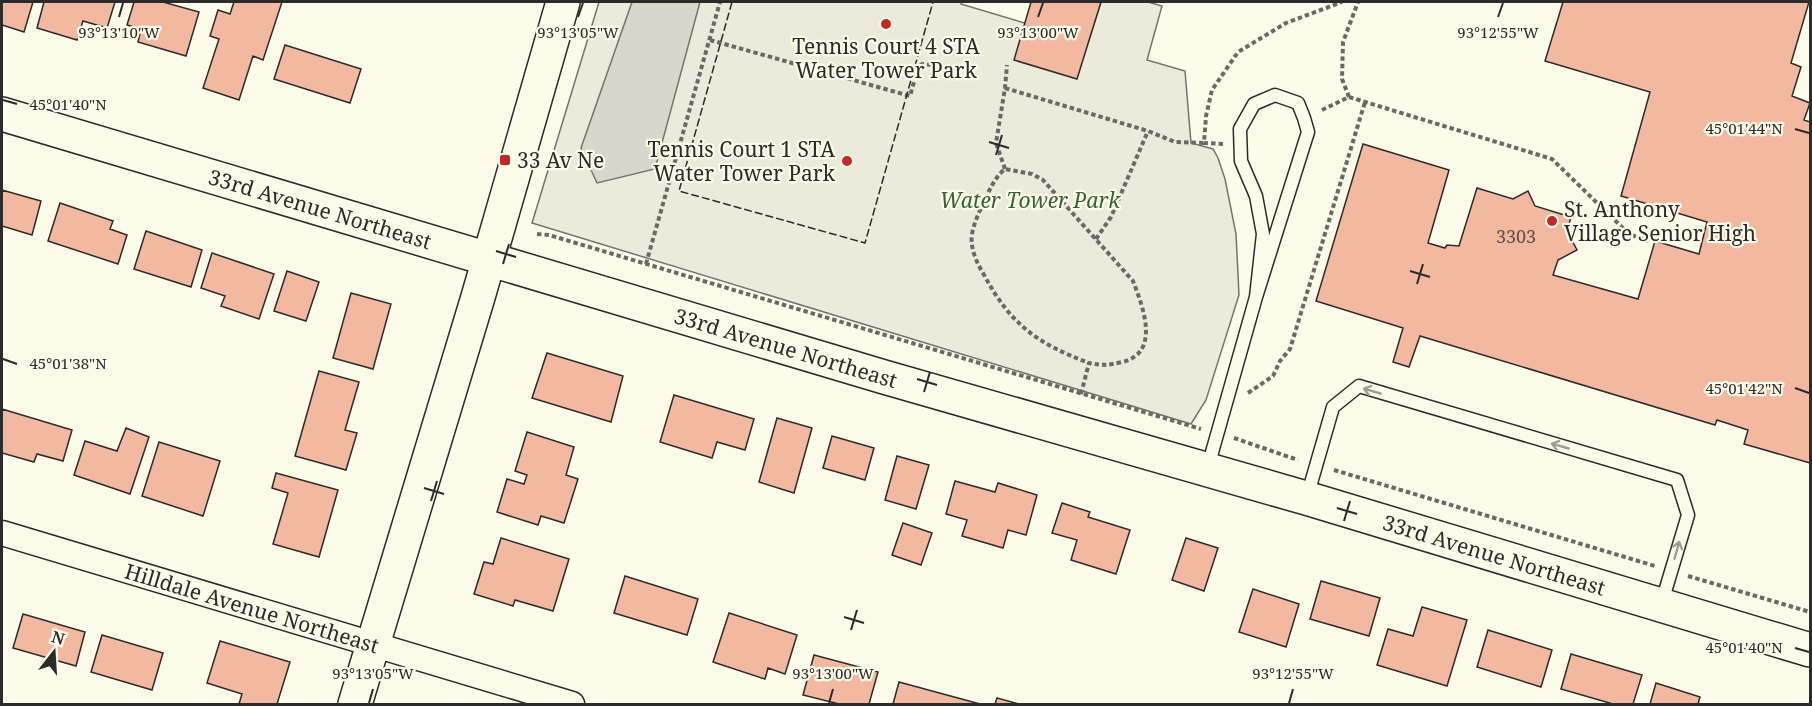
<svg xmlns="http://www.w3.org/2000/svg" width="1812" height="706" font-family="'Noto Serif',serif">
  <rect width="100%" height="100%" fill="#fdfbea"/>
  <path fill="#ecebdb" stroke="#74746e" stroke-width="1.5" d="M599,2H962L961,4L1088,42L1101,2H1148L1162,6L1147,60L1185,71L1191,143L1213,149L1218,158L1225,179L1236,234L1239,295L1206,400L1191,424L532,223Z"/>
  <path fill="#d8d7c9" stroke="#74746e" stroke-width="1.5" d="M632,2H700L655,169L597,183L581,148Z"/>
  <path fill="#f2b8a0" stroke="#2b2b2b" stroke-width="1.5" d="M2,2H33L24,32L2,25Z
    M44,2H115L107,28L83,21L77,40L37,28Z
    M134,2H163L199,12L186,56L138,42L141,29L127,25Z
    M234,2H282L263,60L253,56L239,100L203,88L219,39L210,36L218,10L230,14Z
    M1031,2H1101L1077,79L1014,60Z
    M1563,2H1809L1791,63L1801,67L1792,96L1810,103L1804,120L1810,122V463L1744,444L1748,430L1717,420L1715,425L1420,336L1409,367L1393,362L1403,328L1316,301L1363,144L1449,170L1428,243L1445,248L1447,245L1459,246L1477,188L1513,199L1528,191L1535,206L1571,217L1567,231L1577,250L1558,260L1553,275L1638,299L1655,241L1699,254L1707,222L1621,196L1650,92L1545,61Z
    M285,45L361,69L350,103L274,79Z
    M2,190L41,201L32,235L2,226Z
    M60,203L113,221L110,229L127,235L118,264L48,241Z
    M146,231L202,250L191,287L134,269Z
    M212,253L274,274L259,319L221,306L225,296L201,288Z
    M287,271L319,282L306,321L274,311Z
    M351,293L391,304L373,369L333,358Z
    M547,353L623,376L611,422L532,398Z
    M319,371L359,382L345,430L357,433L346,470L295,456Z
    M674,395L754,419L745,450L717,442L712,458L660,442Z
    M2,409L72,430L63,461L37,454L34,462L2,453Z
    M777,418L812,428L794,493L759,482Z
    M126,428L149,437L130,494L74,475L85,441L117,451Z
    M527,432L574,447L566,475L578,479L564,523L541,516L538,525L497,512L507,479L524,484L527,475L515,471Z
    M832,436L874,448L865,480L823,468Z
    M159,442L220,461L203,516L142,496Z
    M897,456L929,465L916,509L885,500Z
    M276,473L338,490L319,557L273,544L288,493L272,488Z
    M955,481L995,492L998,483L1037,495L1026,535L1008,530L1003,548L962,536L967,520L946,514Z
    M1062,503L1090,512L1088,517L1130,530L1116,574L1071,560L1077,540L1052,533Z
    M903,523L932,533L921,565L892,555Z
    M501,538L569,559L553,611L515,600L513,606L474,594L484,562L493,564Z
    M1186,538L1218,548L1204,591L1172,580Z
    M625,576L698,599L687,635L614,613Z
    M1321,581L1380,598L1369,636L1310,619Z
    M1253,589L1299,604L1286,647L1239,632Z
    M1422,607L1467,620L1447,686L1377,665L1388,629L1413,636Z
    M729,613L797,635L785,674L768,668L765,679L713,662Z
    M23,614L85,632L76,666L13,648Z
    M1488,630L1552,650L1541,687L1477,667Z
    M102,635L163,653L152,690L91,672Z
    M220,641L290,662L277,704H239L242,694L207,683Z
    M1571,654L1642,675L1633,704H1613L1561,689Z
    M814,655L878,672L869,704H839L803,695Z
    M899,682L980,704H893Z
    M1656,683L1700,697L1698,704H1650Z
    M997,698L1019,704H995Z"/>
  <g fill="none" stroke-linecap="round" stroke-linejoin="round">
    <defs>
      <path id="lane" d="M1207,470L1256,297L1263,234L1256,196L1241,161L1240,129L1254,104L1275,95L1298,103L1304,118L1308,132L1256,297
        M1307,497L1333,407L1359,386L1677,480L1688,515L1661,605"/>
      <g id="street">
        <path id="s1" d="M2,533L572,704"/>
      </g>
      <g id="secondary">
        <path id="s2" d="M2,114L884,377L1306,498L1810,650"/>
        <path d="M355,704L478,297L563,2"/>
      </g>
    </defs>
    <use href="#lane" stroke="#2b2b2b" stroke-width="15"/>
    <use href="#street" stroke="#2b2b2b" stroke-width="27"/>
    <use href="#secondary" stroke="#2b2b2b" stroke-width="36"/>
    <path stroke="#6a6964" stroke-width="4" stroke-dasharray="4.5 3" stroke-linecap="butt" d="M710,40L910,96L918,68L922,64L935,65
      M1005,88L1148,131L1175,142L1204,143
      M1349,97L1342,79L1343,42L1358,2
      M1322,110L1349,97L1552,159L1629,234L1648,241
      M1223,144L1204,143L1206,116L1212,90L1238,52L1286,23L1342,2
      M1005,169L996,143L1005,88L1007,65
      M537,234L549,235L1201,429
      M1096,239L1111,217L1148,131
      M646,264L720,2
      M1248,393L1273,376L1280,361L1290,349L1365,102
      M1081,394L1089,363C1103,366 1108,365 1122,362C1161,353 1143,307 1133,281L1043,180L1032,174L1005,169C994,178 990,190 983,203C979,213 974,223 972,234C970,248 976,261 983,273C1010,324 1036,343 1089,363
      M1234,438L1298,460
      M1334,470L1655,566
      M1688,576L1810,612"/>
    <use href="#lane" stroke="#fdfbea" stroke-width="12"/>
    <use href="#street" stroke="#fdfbea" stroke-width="24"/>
    <use href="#secondary" stroke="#fdfbea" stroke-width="33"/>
    <path stroke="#2b2b2b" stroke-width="1.5" stroke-dasharray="8 3" stroke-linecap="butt" d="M732,2L679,191L865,243L933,2"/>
  </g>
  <defs><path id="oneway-shaft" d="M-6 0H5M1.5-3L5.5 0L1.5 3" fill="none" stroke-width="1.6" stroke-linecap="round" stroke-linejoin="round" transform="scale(1.5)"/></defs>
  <g stroke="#9e9d94">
    <use href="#oneway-shaft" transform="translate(1372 391) rotate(-164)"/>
    <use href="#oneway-shaft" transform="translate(1560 446) rotate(-164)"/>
    <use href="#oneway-shaft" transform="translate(1677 550) rotate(-74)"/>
  </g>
  <path fill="none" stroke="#2b2b2b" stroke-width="2" d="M119,17L123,3M578,17L583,3M1038,17L1043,3M1498,17L1503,3M3,100L17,104M1795,129L1809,133M989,142L1009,148M996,155L1002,135M496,251L516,257M503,264L509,244M1410,271L1430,277M1417,284L1423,264M3,359L17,364M917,379L937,385M1795,388L1809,393M924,392L930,372M424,488L444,494M431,501L437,481M1337,508L1357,514M1344,521L1350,501M844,617L864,623M851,630L857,610M1795,648L1809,652M369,703L373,689M829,703L833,689M1289,703L1293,689"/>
  <g fill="#c62828" stroke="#fdfbea" stroke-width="2">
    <circle cx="886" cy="24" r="6"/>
    <rect x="499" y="154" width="12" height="12" rx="3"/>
    <circle cx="847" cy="161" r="6"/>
    <circle cx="1552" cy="221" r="6"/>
  </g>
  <g text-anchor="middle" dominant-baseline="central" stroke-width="4.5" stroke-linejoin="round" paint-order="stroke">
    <g font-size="18" fill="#5d4e48">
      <text x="1516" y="236">3303</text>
    </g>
    <g font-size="21" fill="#2b2b2b" stroke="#fdfbea" text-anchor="start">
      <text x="886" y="46" text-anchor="middle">Tennis Court 4 STA<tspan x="886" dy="24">Water Tower Park</tspan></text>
      <text x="835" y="149" text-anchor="end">Tennis Court 1 STA<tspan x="835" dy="24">Water Tower Park</tspan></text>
      <text x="517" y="160">33 Av Ne</text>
      <text x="1564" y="209">St. Anthony<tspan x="1564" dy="24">Village Senior High</tspan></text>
    </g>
    <g font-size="21" font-style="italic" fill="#34623c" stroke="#fdfbea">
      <text x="1030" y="200">Water Tower Park</text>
    </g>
    <g font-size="21" fill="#2b2b2b" stroke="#fdfbea">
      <text stroke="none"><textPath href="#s2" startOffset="332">33rd Avenue Northeast</textPath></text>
      <text stroke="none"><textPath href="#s2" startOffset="818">33rd Avenue Northeast</textPath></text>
      <text stroke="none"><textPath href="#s2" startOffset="1556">33rd Avenue Northeast</textPath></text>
      <text stroke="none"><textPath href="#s1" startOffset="261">Hilldale Avenue Northeast</textPath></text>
    </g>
  </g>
  <g font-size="15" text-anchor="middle" fill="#2b2b2b" stroke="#fdfbea" stroke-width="4.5" stroke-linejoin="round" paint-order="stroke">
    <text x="119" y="38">93°13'10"W</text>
    <text x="578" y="38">93°13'05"W</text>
    <text x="1038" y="38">93°13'00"W</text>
    <text x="1498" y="38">93°12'55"W</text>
    <text x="68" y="110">45°01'40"N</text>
    <text x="1744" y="134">45°01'44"N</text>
    <text x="68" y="369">45°01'38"N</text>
    <text x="1744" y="394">45°01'42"N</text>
    <text x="1744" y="653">45°01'40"N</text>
    <text x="373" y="679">93°13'05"W</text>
    <text x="833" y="679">93°13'00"W</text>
    <text x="1293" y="679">93°12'55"W</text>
  </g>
  <rect width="1812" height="706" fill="none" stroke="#2b2b2b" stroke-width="6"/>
  <g transform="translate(54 652) rotate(17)" stroke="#fdfbea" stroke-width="4.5" paint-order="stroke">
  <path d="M0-4.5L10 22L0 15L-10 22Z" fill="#2b2b2b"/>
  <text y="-9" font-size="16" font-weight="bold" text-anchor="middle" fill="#2b2b2b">N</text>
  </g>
</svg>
